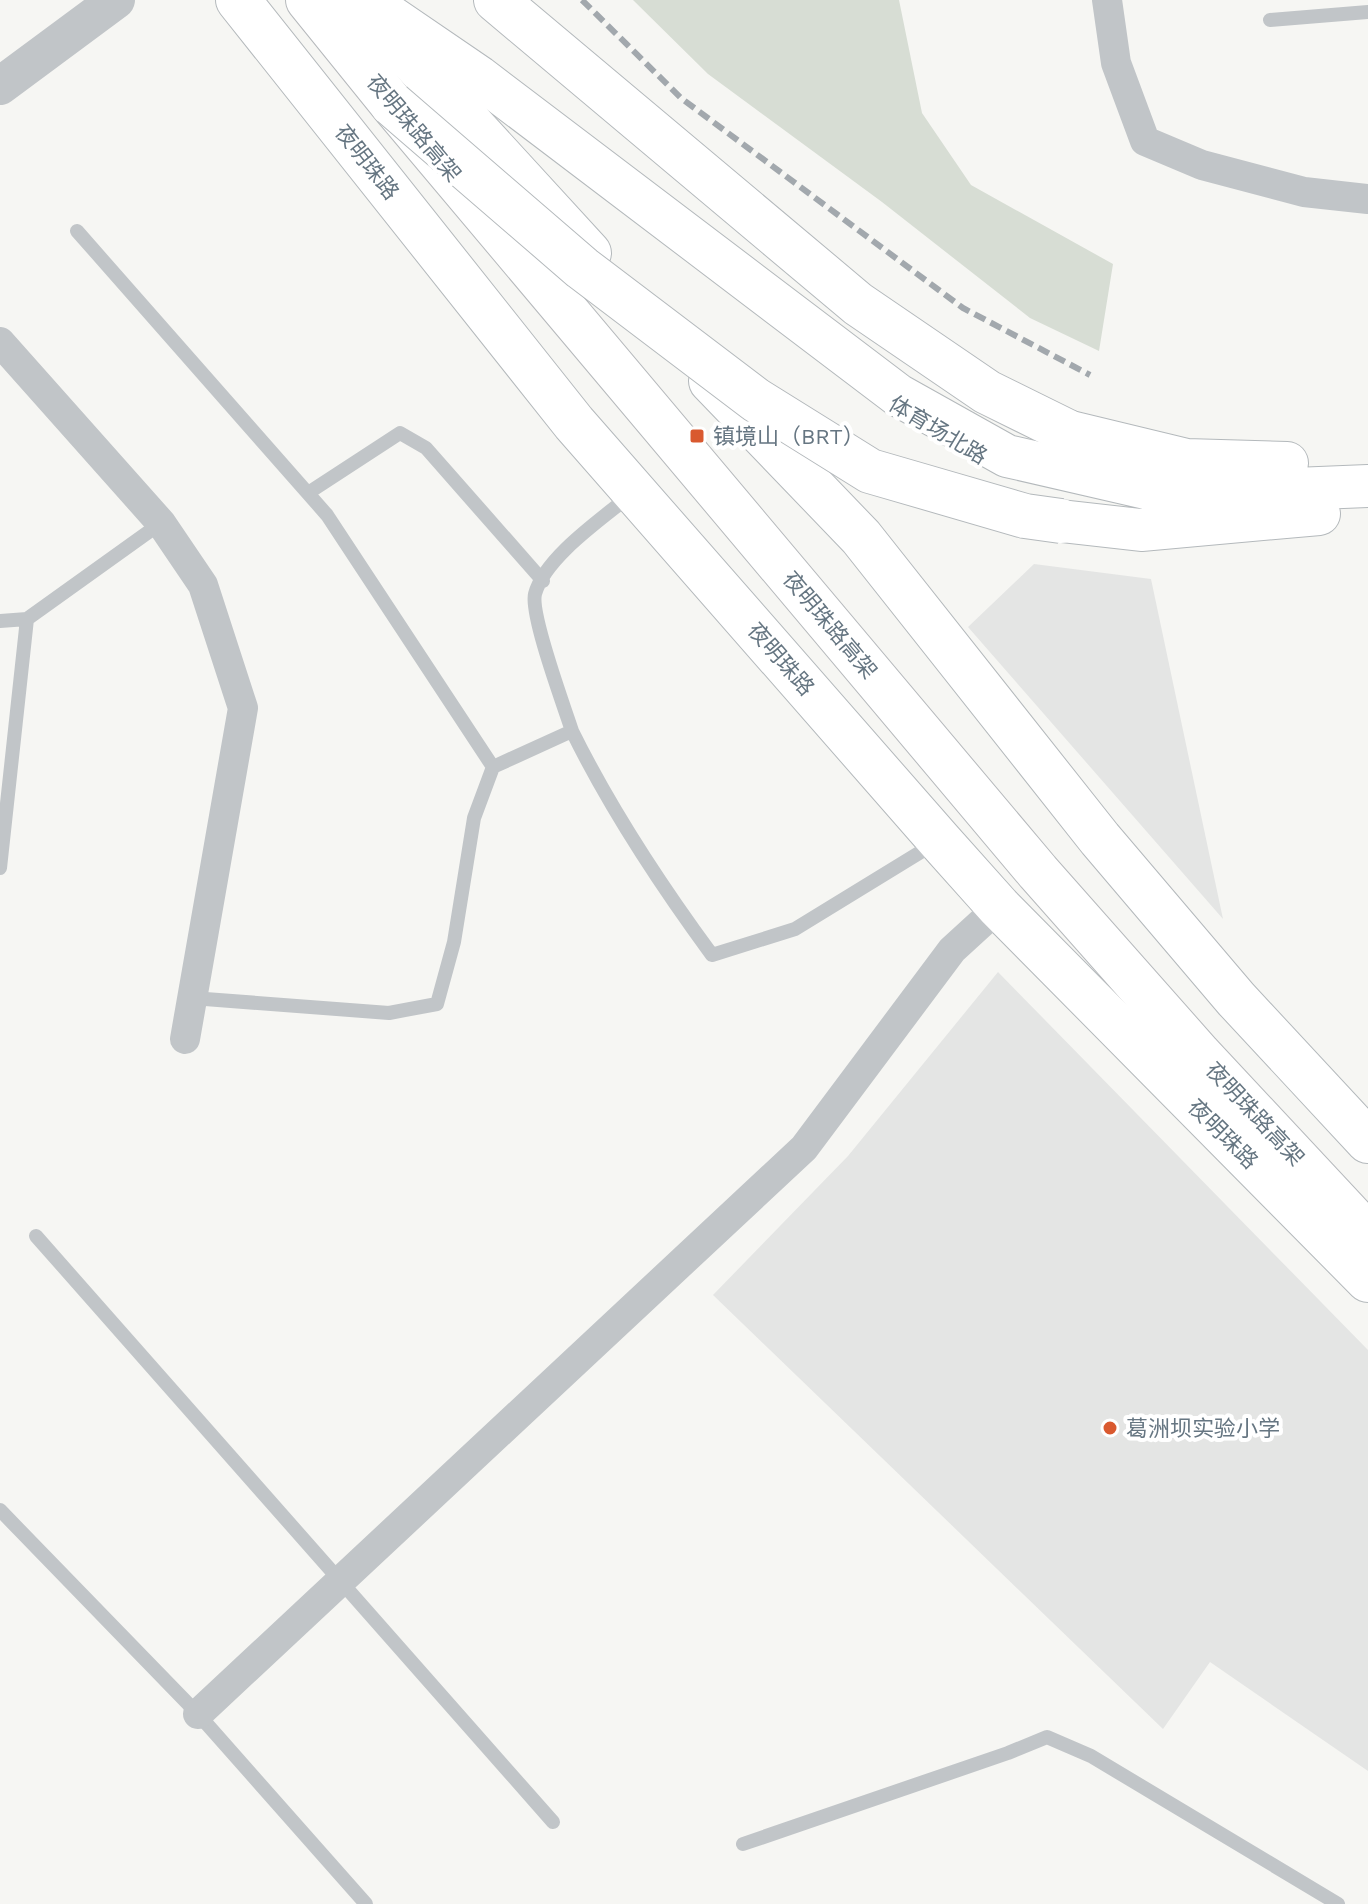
<svg xmlns="http://www.w3.org/2000/svg" width="1368" height="1904" font-family="'Work Sans','Noto Sans SC',sans-serif">
  <rect width="100%" height="100%" fill="#f6f6f3"/>
  <path fill="#e4e5e4" d="M1034,564L1151,579L1223,919L968,627Z
    M998,972L1368,1350V1771L1210,1662L1163,1729L713,1295L848,1156Z"/>
  <path fill="#d7ddd4" d="M633,0H899L922,113L971,185L1113,264L1099,351L1030,318L882,202L708,74Z"/>
  <g fill="none" stroke-linecap="round" stroke-linejoin="round">
    <defs>
      <path id="secondary" d="M375,6L479,77L898,395L1007,456L1172,494L1368,486
        M1066,431L1186,460L1287,463
        M1061,521L1141,530L1319,514"/>
      <path id="primary" d="M238,0L574,423L940,841L999,907L1368,1280
        M357,0L589,253
        M496,0L858,304L987,392L1066,431
        M711,381L861,537L1100,839L1236,999L1368,1141"/>
      <path id="trunk" d="M308,0L392,104L1038,872L1199,1054L1368,1235"/>
    </defs>
    <use href="#secondary" stroke="#b4b9bc" stroke-width="44"/>
    <use href="#primary" stroke="#b4b9bc" stroke-width="46"/>
    <use href="#trunk" stroke="#b6b9bc" stroke-width="46"/>
    <path stroke="#c1c5c8" stroke-width="14" d="M1270,20L1368,12
      M77,231L327,515L493,767
      M308,493L400,433L426,448L543,581
      M0,621L27,619L161,523
      M572,731C564,706 530,615 535,594C545,557 603,518 632,494
      M0,868L27,619
      M192,998L389,1013L437,1004L454,942L474,818L493,767L572,731C609,806 662,887 712,955L795,929L937,842
      M36,1236L553,1822
      M0,1510L198,1714L366,1904
      M743,1844L1008,1753L1047,1737L1091,1756L1338,1904"/>
    <path stroke="#c1c5c8" stroke-width="30" d="M1107,0L1116,63L1145,141L1202,165L1304,192L1368,199
      M0,342L161,523L203,585L243,708L185,1039
      M198,1714L804,1148L952,950L999,907"/>
    <path stroke="#c1c5c8" stroke-width="38" d="M0,86L116,0"/>
    <use href="#secondary" stroke="#fff" stroke-width="42"/>
    <use href="#primary" stroke="#fff" stroke-width="44"/>
    <use href="#trunk" stroke="#fff" stroke-width="44"/>
    <path stroke="#a2a8ad" stroke-width="6" stroke-dasharray="12 6" stroke-linecap="butt" d="M582,0L681,98L963,308L1090,375"/>
    <defs>
      <path id="primary-bridge" d="M392,104L582,268L756,400L870,471L1025,516L1061,521"/>
    </defs>
    <use href="#primary-bridge" stroke="#b4b9bc" stroke-width="46" stroke-linecap="butt"/>
    <use href="#primary-bridge" stroke="#fff" stroke-width="44"/>
  </g>
  <g fill="#d9592f" stroke="#fff" stroke-width="3">
    <rect x="689" y="428" width="16" height="16" rx="4"/>
    <circle cx="1110" cy="1428" r="8"/>
  </g>
  <g text-anchor="middle" dominant-baseline="central" stroke-width="8" stroke-linejoin="round" paint-order="stroke">
    <g font-size="22" fill="#667682" stroke="#fff">
      <text transform="translate(414 128) rotate(50)">夜明珠路高架</text>
      <text transform="translate(367 162) rotate(52)">夜明珠路</text>
      <text transform="translate(938 430) rotate(31)">体育场北路</text>
      <text transform="translate(830 625) rotate(50)">夜明珠路高架</text>
      <text transform="translate(781 659) rotate(49)">夜明珠路</text>
      <text transform="translate(1255 1114) rotate(47)">夜明珠路高架</text>
      <text transform="translate(1223 1134) rotate(45)">夜明珠路</text>
    </g>
    <g font-size="22" fill="#667682" stroke="#fff" text-anchor="start">
      <text x="713" y="436">镇境山（BRT）</text>
      <text x="1126" y="1428">葛洲坝实验小学</text>
    </g>
  </g>
</svg>
